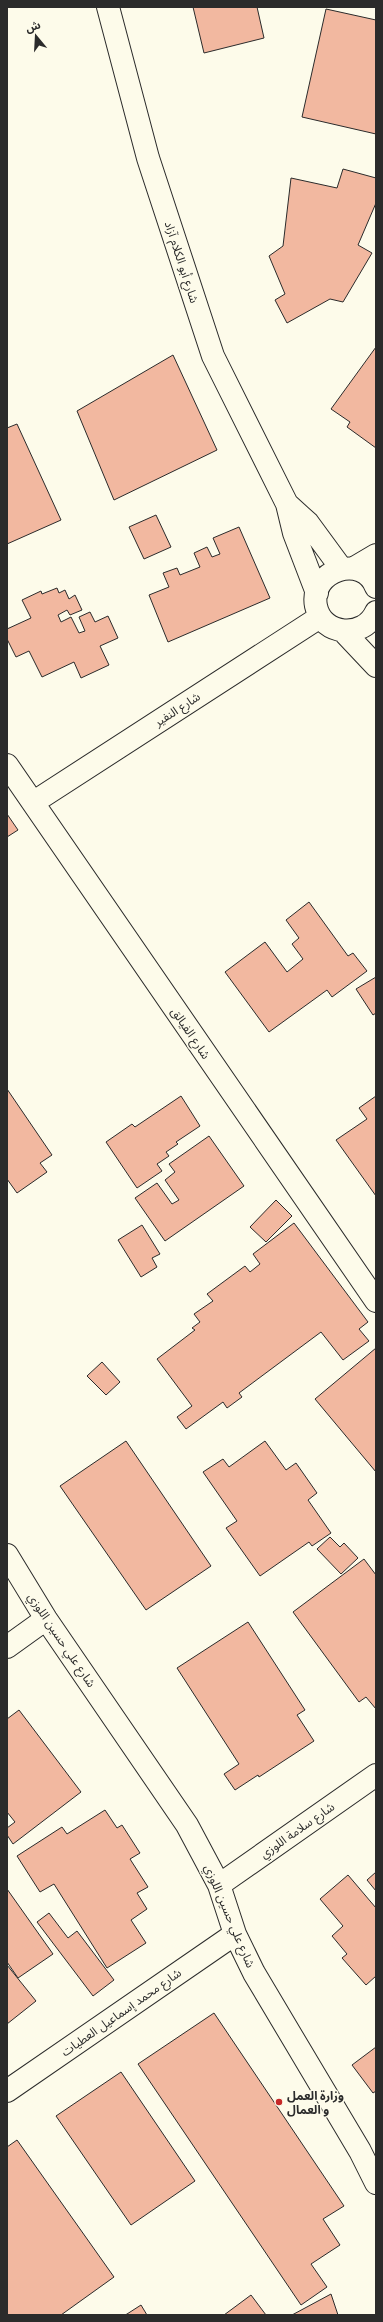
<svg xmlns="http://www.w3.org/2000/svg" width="383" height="2322" font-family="Poppins,'Noto Sans Arabic',sans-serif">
  <rect width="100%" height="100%" fill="#fdfbea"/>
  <path fill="#f2b8a0" stroke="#2b2b2b" d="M193,7H257L264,38L204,53Z
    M326,9L376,20V134L302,117Z
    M343,169L376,178V203L358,245L372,253L343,302L330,299L287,323L275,300L285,294L269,256L283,246L291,178L337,188Z
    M376,347V448L347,427L350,422L331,409Z
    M173,355L217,450L114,500L77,411Z
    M17,424L61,520L7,544V428Z
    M156,515L171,547L144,559L129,527Z
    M239,527L270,598L168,642L149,595L169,587L163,573L177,568L180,575L200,567L194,553L207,547L212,557L220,554L213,538Z
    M57,588L59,593L65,590L69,599L75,595L82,610L70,615L67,610L58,615L61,622L71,617L79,633L85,631L79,617L90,612L95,622L108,616L118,638L100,646L109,665L81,678L74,662L42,677L29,651L16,657L7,639V629L31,618L22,600L41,591L42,594Z
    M7,814L18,830L7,837Z
    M309,902L348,956L353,953L367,971L332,997L327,990L269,1032L225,972L265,942L287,972L303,959L292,944L299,938L286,920Z
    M376,977V1013L373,1015L356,989Z
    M7,1089L52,1155L40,1163L47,1172L17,1193L7,1179Z
    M181,1096L200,1126L176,1142L178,1144L166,1152L169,1156L157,1164L162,1171L137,1188L106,1142L132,1124L135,1127Z
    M376,1096V1196L336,1140L367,1119L359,1108Z
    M209,1136L244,1186L165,1241L135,1198L157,1183L172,1204L179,1200L165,1180L175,1172L169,1164Z
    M276,1200L292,1216L266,1242L250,1227Z
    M294,1223L368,1322L359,1329L369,1341L343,1360L321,1332L239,1393L242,1397L227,1408L223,1402L186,1429L177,1417L192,1406L157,1359L195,1330L192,1328L200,1322L194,1314L213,1301L207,1294L245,1266L250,1272L260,1264L253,1254Z
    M142,1225L160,1254L152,1258L157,1267L141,1277L118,1240Z
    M376,1348V1472L315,1399Z
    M102,1362L120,1382L106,1395L87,1376Z
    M126,1441L211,1566L146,1610L60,1486Z
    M265,1441L286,1470L296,1463L317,1493L308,1500L331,1533L312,1546L309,1542L260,1576L226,1528L237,1521L203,1472L223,1459L229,1467Z
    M330,1537L340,1547L344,1543L358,1558L341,1574L317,1549Z
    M364,1559L376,1575V1709L366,1697L359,1702L293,1612Z
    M248,1622L305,1710L297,1715L314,1741L259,1777L258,1775L235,1790L224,1774L239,1764L177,1668Z
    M19,1710L81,1792L13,1844L7,1835V1828L15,1822L7,1812V1719Z
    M105,1810L117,1828L122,1825L140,1853L130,1859L148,1887L137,1893L147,1909L131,1920L146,1943L107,1968L54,1884L40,1892L17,1856L62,1827L67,1834Z
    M376,1872V1891L367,1880Z
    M348,1875L376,1908V1976L366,1985L342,1958L347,1954L332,1936L343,1926L320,1899Z
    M7,1889L53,1954L18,1978L7,1962Z
    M49,1913L68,1938L77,1931L114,1980L93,1996L37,1922Z
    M7,1965L36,2001L7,2024Z
    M214,2013L344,2206L323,2219L340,2245L311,2264L327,2287L301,2305L138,2064Z
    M376,2047V2091L373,2093L352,2065Z
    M121,2072L195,2181L131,2225L56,2116Z
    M17,2140L114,2277L61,2315H7V2147Z
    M331,2294L338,2315H292Z
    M251,2295L266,2315H224Z
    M141,2305L147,2315H125L127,2314Z"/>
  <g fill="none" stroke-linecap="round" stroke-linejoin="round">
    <defs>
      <path id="minor" d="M108,7L148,158L213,356L287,504L294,533L317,593
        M287,504L308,523L341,568
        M354,568L376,555
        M376,587C363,553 309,570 316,606C322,636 364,639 376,612
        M343,631L376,666
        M7,765L376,1301
        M34,802L320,617
        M7,1555L46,1619L187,1825L219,1885L235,1934L254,1973L360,2151L376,2183
        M7,1647L46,1619
        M219,1885L376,1775
        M7,2091L235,1934"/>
    </defs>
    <use href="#minor" stroke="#2b2b2b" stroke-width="24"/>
    <use href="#minor" stroke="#fdfbea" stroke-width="22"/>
  </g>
  <circle fill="#c62828" stroke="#fdfbea" stroke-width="1.5" cx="279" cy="2102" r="4"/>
  <g text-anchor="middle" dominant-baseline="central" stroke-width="3" stroke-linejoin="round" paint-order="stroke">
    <g font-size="12" fill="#2b2b2b" stroke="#fdfbea">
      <text transform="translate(182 262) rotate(72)">شارع أبو الكلام آزاد</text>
      <text transform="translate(177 709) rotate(-33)">شارع النفير</text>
      <text transform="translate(191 1033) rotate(56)">شارع الفيالق</text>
      <text transform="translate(62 1640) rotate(56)">شارع علي حسين اللوزي</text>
      <text transform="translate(297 1830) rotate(-35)">شارع سلامة اللوزي</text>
      <text transform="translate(230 1916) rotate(67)">شارع علي حسين اللوزي</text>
      <text transform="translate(121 2012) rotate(-35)">شارع محمد إسماعيل العطيات</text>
    </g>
    <g font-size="12" font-weight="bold" fill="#2b2b2b" stroke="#fdfbea" text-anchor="start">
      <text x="287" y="2095">وزارة العمل<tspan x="287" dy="14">و العمال</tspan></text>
    </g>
  </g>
  <rect width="383" height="2322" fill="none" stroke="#2b2b2b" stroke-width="16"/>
  <g transform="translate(36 36) rotate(342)" stroke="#fdfbea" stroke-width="3" paint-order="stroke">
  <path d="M0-3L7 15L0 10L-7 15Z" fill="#2b2b2b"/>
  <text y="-6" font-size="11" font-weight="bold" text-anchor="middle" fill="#2b2b2b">ش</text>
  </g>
</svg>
